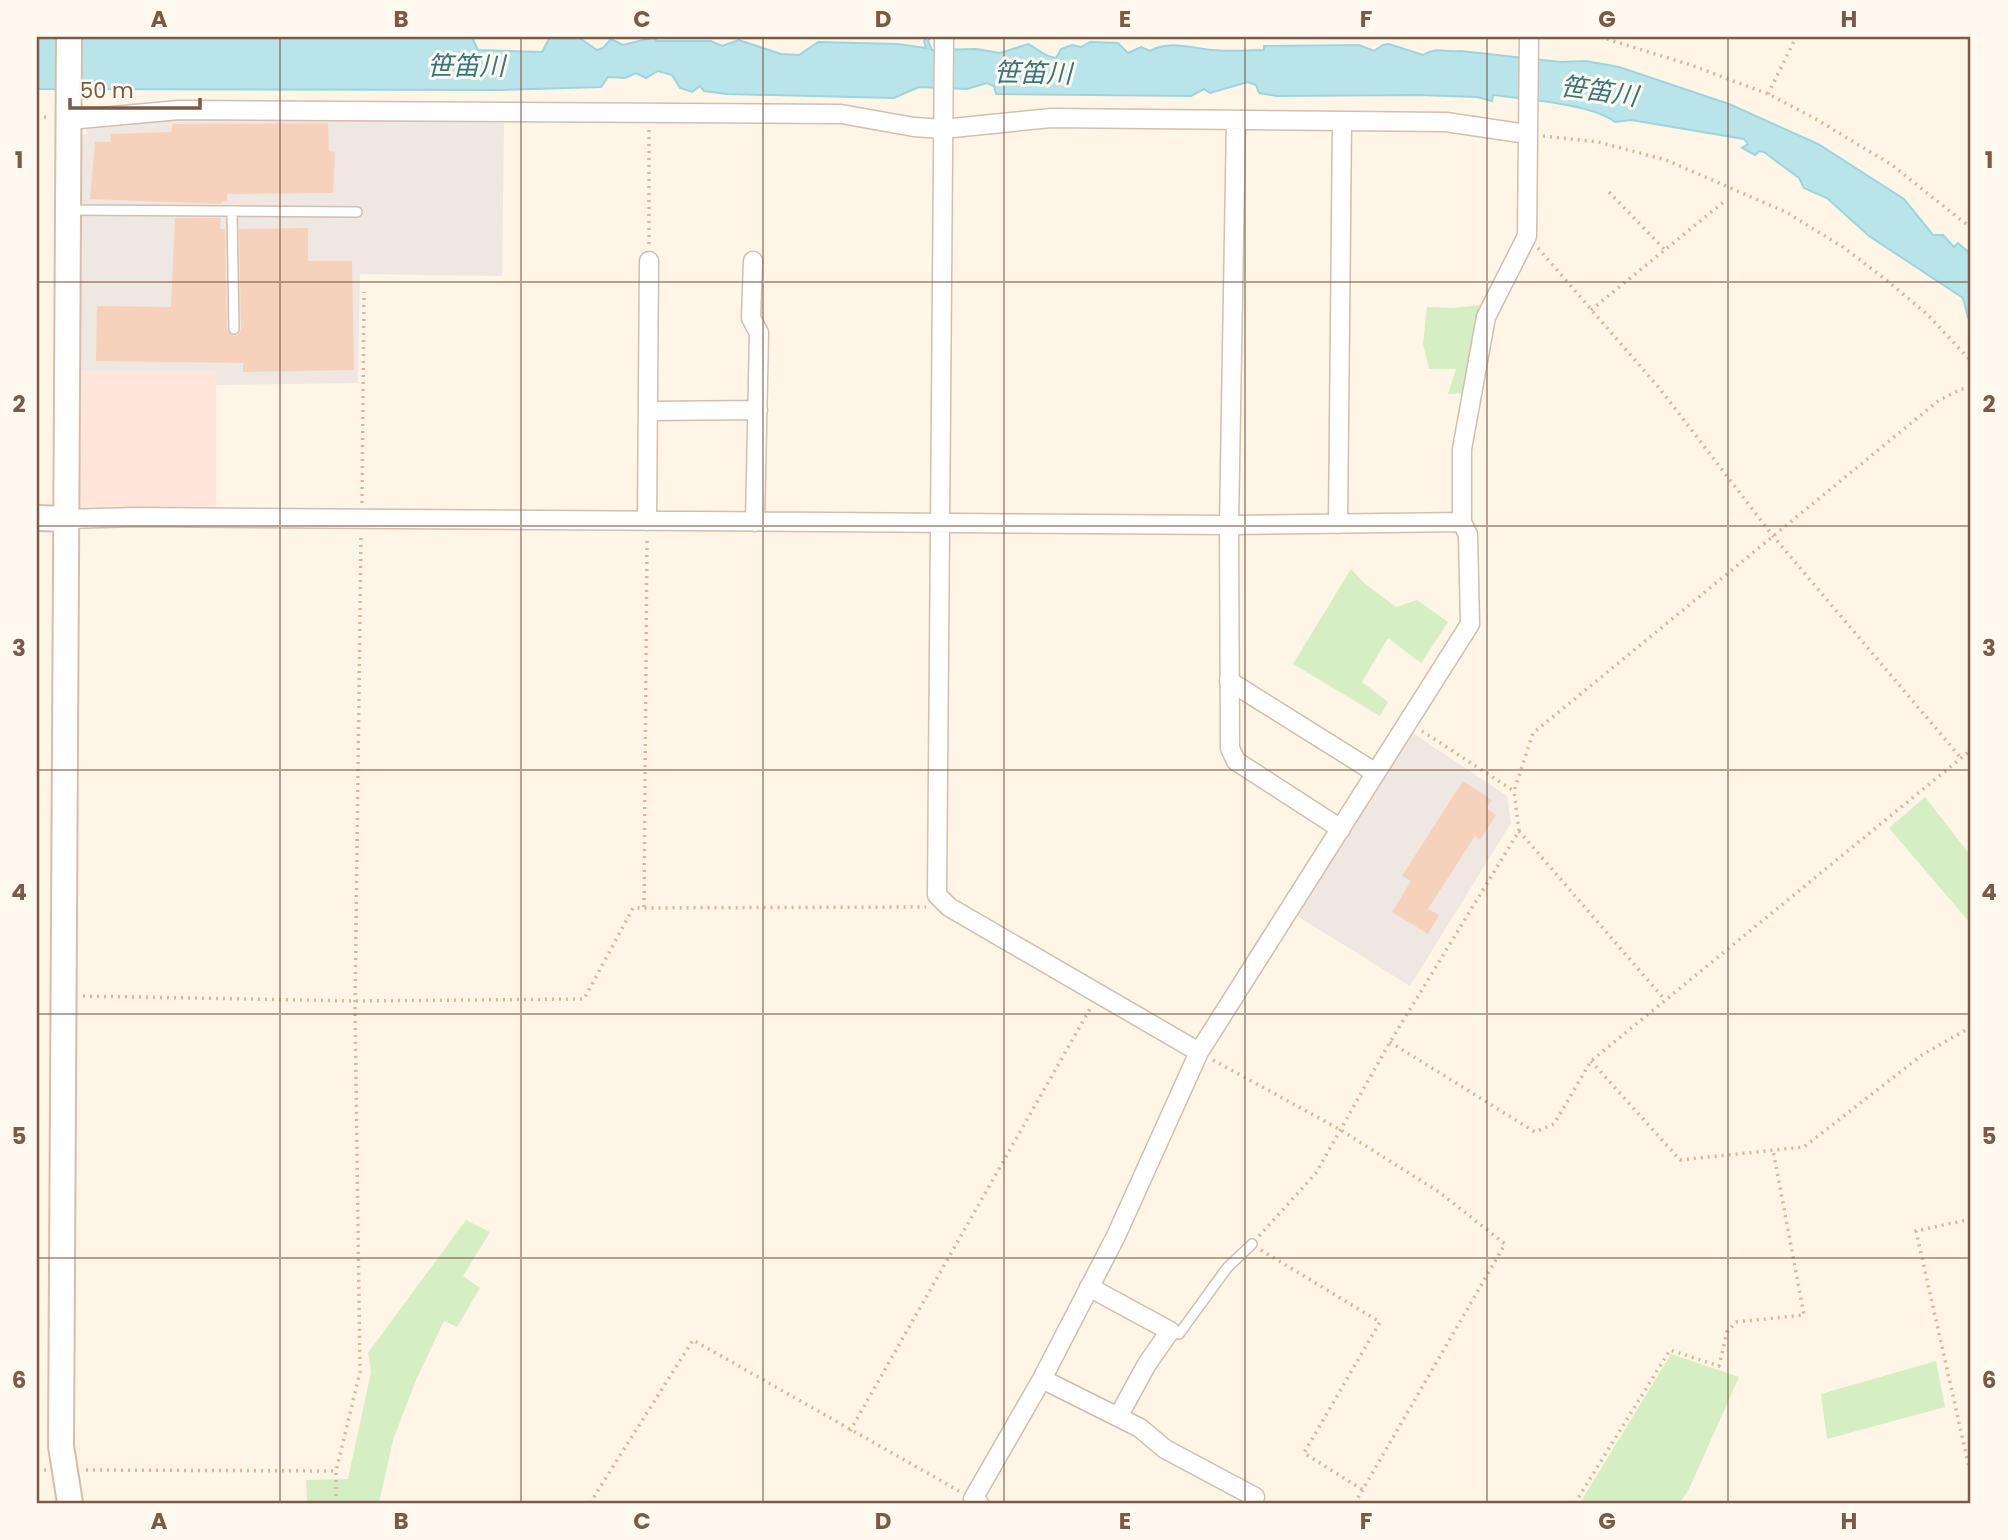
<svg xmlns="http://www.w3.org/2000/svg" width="2008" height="1540" font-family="Poppins,'Noto Sans JP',sans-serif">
  <rect width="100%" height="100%" fill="#fef5e7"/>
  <path fill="#ffe5da" d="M77,371H216V511L81,512L76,507Z"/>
  <path fill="#efe7e1" d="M175,117L334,118L504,123L502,276L360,274L358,383L216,385V371H77L79,135L87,134L86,124Z
    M1410,731L1507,796L1511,823L1410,986L1294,914Z"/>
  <path fill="#d5eec3" d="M1488,304L1465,393L1448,394L1456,369H1429L1423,344L1427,307L1453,308Z
    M1351,569L1364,583L1396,607L1417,600L1448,622L1421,663L1388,638L1362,682L1388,702L1380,716L1293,664Z
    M1925,797L1971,856V924L1889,828Z
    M466,1220L490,1232L463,1276L480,1288L457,1327L444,1321L416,1380L393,1440L379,1503H307L306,1480L348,1479L371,1372L368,1353Z
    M1671,1354L1739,1377L1689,1489L1680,1503H1580Z
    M1936,1361L1945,1407L1827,1439L1821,1394Z"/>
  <path fill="#b9e4ea" stroke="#9ed4dd" stroke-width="2" d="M37,37H472L478,50L542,52L550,37H578L597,50L603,48L611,39L623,45L655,37L656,41H711L722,46L739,40L781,54L799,55L818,42L898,44L926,48L924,41L927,37H931L928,41L932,50L976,49L1000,53L1028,44C1038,49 1045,57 1056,58L1061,49L1072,45L1081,47L1090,42L1118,43L1128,53L1141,47L1150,51C1169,40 1191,48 1212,50C1229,52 1247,50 1264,50V46L1359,45L1374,51L1383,45L1389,44L1423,55C1437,46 1446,53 1461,51L1561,62L1586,61L1619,67L1729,104L1818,144L1904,199L1933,235H1943L1954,247L1958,243L1971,254V320L1968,318L1963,298L1869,236L1827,198L1804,188L1799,178L1764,152L1759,151L1755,155L1742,148L1748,144L1744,139L1631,120L1615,122C1593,104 1524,99 1493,95L1492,101L1477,97L1418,95L1277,96L1259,93L1256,85L1248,82L1210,93L1204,89L1191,96L996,94L994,86L987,83L967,89L919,87L894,98L727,94L704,91L700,86L692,92L680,88L672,75L658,71L646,78L636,73L625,78L608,77L601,87L499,90L37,89Z"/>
  <path fill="#f6d2bc" d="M328,123L329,151L335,152L333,193L227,194V202L222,201L221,204L90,199L95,142H111L110,134L171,132L173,124Z
    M175,218H221L220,229H225L227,329L233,336L238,335L241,329L239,229L308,228V261H352L354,370L243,372V363L96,361L97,306L171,307Z
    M1463,781L1492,800L1486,808L1496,815L1480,840L1475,836L1428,909L1439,915L1428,934L1392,912L1411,881L1402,876Z"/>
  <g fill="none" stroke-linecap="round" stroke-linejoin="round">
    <defs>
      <path id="lane" d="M69,210L357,212
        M232,211L234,329
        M1170,1331L1179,1334L1227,1268L1252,1244"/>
      <path id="street" d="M944,37L937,895L949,907L1199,1052
        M69,120L179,110L841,114L914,127L943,129L1051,118L1446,122L1527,134
        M1236,120L1229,525L1230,748L1236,761L1341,829
        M753,261L751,318L759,333L755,522
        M649,411L758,410
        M67,519L134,517L1229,525L1462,522
        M647,521L649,261
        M1338,524L1342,121
        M1229,681L1376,773
        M1089,1287L1170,1331L1147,1364L1118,1417
        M1042,1379L1140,1428L1165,1449L1255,1497L1251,1503
        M979,1503L973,1499L1042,1379L1116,1236L1199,1052L1470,624L1468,535L1462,522V449L1486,317L1527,236L1529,37"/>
      <path id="secondary" d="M69,37L61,1446L70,1503
        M37,518L67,519"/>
    </defs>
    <use href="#lane" stroke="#d4beae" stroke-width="12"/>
    <use href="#street" stroke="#d4beae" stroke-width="21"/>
    <use href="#secondary" stroke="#d8beaa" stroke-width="28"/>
    <path stroke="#dcb59e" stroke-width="3.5" stroke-dasharray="2 5" stroke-linecap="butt" d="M1600,37L1691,65L1768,94L1814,118L1892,165L1971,228
      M1768,94L1796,37
      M37,116L50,118
      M649,130V245
      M1543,136L1598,142L1666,160L1786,212L1843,247L1885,279L1928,315L1971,361
      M1609,192L1665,250
      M1538,248L1660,389L1773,536L1961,758
      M1591,310L1726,200
      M362,503L364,292
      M1422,731L1514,791L1533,733L1938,401L1961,389L1971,388
      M1519,831L1665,1000
      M644,907L647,537
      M83,996L355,1001L584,999L633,908L926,907
      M1390,1042L1535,1132L1554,1124L1591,1061L1971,750
      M1213,1060L1339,1129L1439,1192L1505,1244L1355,1503
      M1591,1061L1680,1160L1804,1147L1922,1055L1971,1027
      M1971,1219L1916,1231L1971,1476
      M1259,1236L1316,1173L1390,1042L1519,831L1514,791
      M1261,1250L1380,1322L1304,1453L1363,1490
      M850,1431L1091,1007
      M37,1470H47
      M86,1470L336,1471
      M336,1503V1471L360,1372L355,1007L361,535
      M590,1503L693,1340L959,1491
      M1575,1503L1670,1350L1719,1366L1727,1332L1736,1322L1804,1315L1773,1150"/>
    <use href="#lane" stroke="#fff" stroke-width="9"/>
    <use href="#street" stroke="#fff" stroke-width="18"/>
    <use href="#secondary" stroke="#fff" stroke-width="24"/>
  </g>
  <path fill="none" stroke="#7b5a48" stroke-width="2" stroke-opacity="0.55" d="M280,37V1503M521,37V1503M763,37V1503M1004,37V1503M1245,37V1503M1487,37V1503M1728,37V1503M37,282H1971M37,526H1971M37,770H1971M37,1014H1971M37,1258H1971"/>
  <g text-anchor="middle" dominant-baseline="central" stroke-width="6" stroke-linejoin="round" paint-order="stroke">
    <g font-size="26" font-style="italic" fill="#3a7682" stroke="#fff9ef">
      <text x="466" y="66">笹笛川</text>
      <text transform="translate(1033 73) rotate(1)">笹笛川</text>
      <text transform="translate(1599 91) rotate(8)">笹笛川</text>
    </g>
  </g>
  <rect width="2008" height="1540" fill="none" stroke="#fff9ef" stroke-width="77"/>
  <path d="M70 98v10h130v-10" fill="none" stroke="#7b5a48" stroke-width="3.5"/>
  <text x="80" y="98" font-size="21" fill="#7b5a48" stroke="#fff9ef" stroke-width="5" paint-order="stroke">50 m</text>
  <rect x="38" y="38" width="1931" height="1464" fill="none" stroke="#7b5a48" stroke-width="2.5"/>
  <g font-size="23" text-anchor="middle" font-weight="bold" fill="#7b5a48">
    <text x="159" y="27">A</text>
    <text x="401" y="27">B</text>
    <text x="642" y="27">C</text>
    <text x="883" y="27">D</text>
    <text x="1125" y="27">E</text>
    <text x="1366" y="27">F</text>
    <text x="1607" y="27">G</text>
    <text x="1849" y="27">H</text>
    <text x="19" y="168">1</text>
    <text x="1989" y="168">1</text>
    <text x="19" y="412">2</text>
    <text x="1989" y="412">2</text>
    <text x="19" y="656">3</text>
    <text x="1989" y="656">3</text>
    <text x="19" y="900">4</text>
    <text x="1989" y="900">4</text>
    <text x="19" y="1144">5</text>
    <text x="1989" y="1144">5</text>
    <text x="19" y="1388">6</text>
    <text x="1989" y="1388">6</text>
    <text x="159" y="1529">A</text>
    <text x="401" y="1529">B</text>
    <text x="642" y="1529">C</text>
    <text x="883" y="1529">D</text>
    <text x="1125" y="1529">E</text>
    <text x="1366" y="1529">F</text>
    <text x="1607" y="1529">G</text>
    <text x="1849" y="1529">H</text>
  </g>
</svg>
